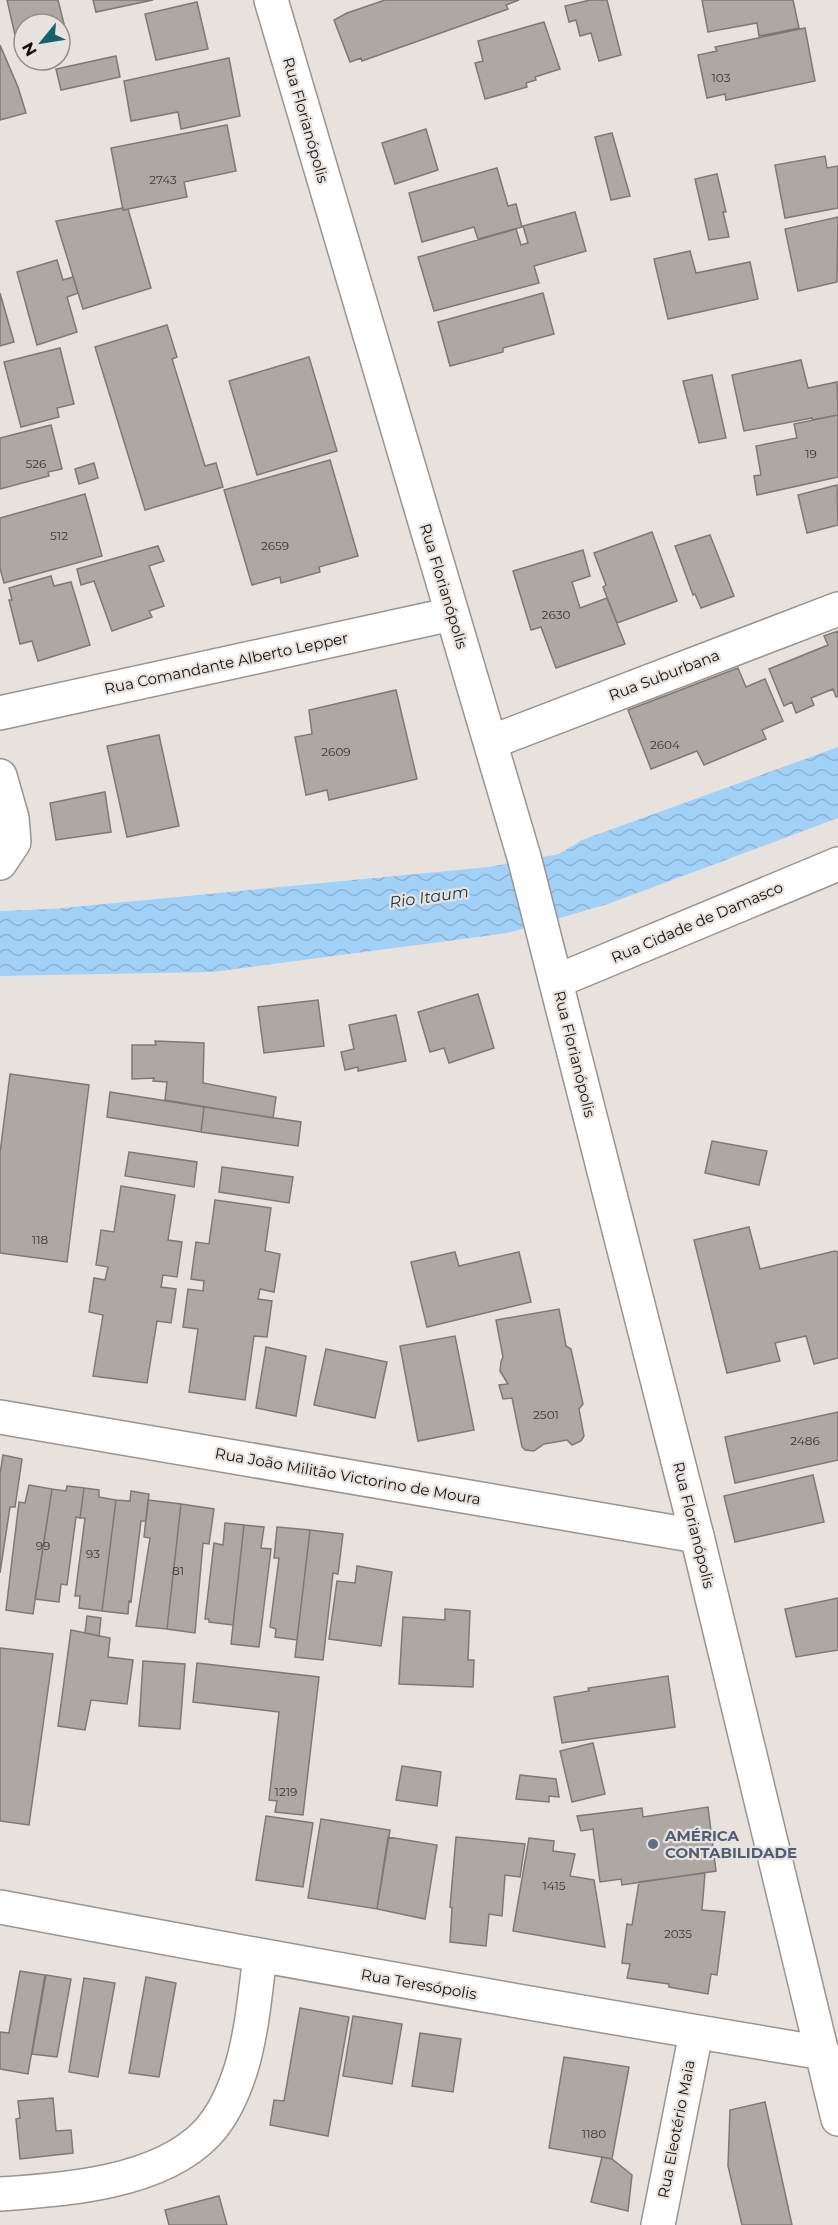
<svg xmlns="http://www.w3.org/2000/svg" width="838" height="2225" font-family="Montserrat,sans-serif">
  <defs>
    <pattern id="water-waves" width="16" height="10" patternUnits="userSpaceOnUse" patternTransform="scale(1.5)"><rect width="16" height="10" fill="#a2d1f8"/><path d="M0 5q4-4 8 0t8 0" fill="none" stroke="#8bb2d4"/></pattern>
  </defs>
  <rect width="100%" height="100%" fill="#e8e2de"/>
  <path fill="url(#water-waves)" d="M838,747V818L608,904L508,933L212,972L0,976V911L52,909L489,867L559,854L582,840Z"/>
  <path fill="#aea8a4" stroke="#7e7975" stroke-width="1.5" d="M7,0H58L64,24H24V33L15,35Z
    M93,0H153L96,12Z
    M385,0H519L506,5L508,9L362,61L361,58L350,62L334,20L347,13Z
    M590,0H607L621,55L599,61L591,33L580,36L576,20L569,22L565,6Z
    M702,0H793L799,28L759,36L757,23L708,32Z
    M197,2L208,49L156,60L145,14Z
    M544,22L560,69L535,77L536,80L526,83L527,87L485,99L475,63L483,61L478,41Z
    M805,28L815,81L726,100L725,94L707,98L698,55L717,51L715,47Z
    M0,45L18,87L26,113L0,120Z
    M116,56L120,77L61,90L56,69Z
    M229,58L240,116L181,129L178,112L131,121L124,81Z
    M227,125L236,171L184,182L187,197L123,210L111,148Z
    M426,129L438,170L395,184L382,143Z
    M612,133L630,196L611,200L595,137Z
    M825,156L827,168L838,166V208L785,218L775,165Z
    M497,168L508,206L516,204L522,227L478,239L474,227L422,242L409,193Z
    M717,174L726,212H723L729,237L709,240L695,179Z
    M123,208V210L128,209L151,288L83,309L56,221Z
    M575,212L586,251L534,266L539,283L434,311L418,257L516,229L521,245L528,243L523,226Z
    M838,217L837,282L798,291L785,229Z
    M690,251L696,273L750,262L758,299L668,319L654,259Z
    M57,260L63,280L73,277L78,293L67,297L77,332L37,345L17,272Z
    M0,293L14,342L0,346Z
    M543,293L554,334L503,348V352L450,366L438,322Z
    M167,325L177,357L172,359L205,466L216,463L223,487L145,510L95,347Z
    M60,348L74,404L57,408L59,417L21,427L4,362Z
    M309,357L337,451L257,475L229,381Z
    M801,360L808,388L837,382L838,415L812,420V418L744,431L732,375Z
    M712,375L726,438L699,443L683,381Z
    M838,415V477L757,495L754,476L761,475L756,446L797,438L794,424Z
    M51,425L62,469L48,472L49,476L0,489V438Z
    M330,460L358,556L319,567L320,572L281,583L280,577L252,585L224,490Z
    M94,463L98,478L79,484L75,469Z
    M837,485L838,525L807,533L798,495Z
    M85,494L102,556L4,583L0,568V518Z
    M652,532L677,601L617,623L603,587L606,585L594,553Z
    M710,535L734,596L701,608L695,594L693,595L675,546Z
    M158,546L164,561L149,566L164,606L149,611L152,617L112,631L94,581L81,585L77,569Z
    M583,550L590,576L572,582L580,608L607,598L625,644L556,668L541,627L531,630L513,571Z
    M51,576L54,586L71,582L90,645L38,661L32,641L20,644L9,600H12L9,588Z
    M838,631V696L836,697L833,689L811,698L814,705L796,713L792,702L784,706L769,669L828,645L824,636Z
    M738,668L746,687L765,679L783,721L762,730L766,739L704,765L697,751L651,769L628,710Z
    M396,690L417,779L329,800L327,790L306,795L295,737L312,734L309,710Z
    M159,735L179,826L127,837L107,746Z
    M105,792L111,832L56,840L50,803Z
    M478,994L494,1048L449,1063L444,1048L430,1052L418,1012Z
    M318,1000L324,1046L264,1053L258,1007Z
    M396,1015L406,1061L358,1071V1067L345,1070L341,1052L354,1049L349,1025Z
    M155,1041L204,1043L203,1083L276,1097L273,1118L165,1100L167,1082L153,1081L154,1078L132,1079V1045H156Z
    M10,1074L89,1085L67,1262L0,1253V1153Z
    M110,1092L204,1107L201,1132L107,1117Z
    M204,1107L301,1122L298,1146L201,1132Z
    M712,1141L767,1151L759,1185L705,1173Z
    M129,1152L197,1162L194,1187L125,1176Z
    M222,1167L293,1177L289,1203L219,1192Z
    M121,1186L175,1195L168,1240L182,1242L177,1277L163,1275L161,1287L176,1289L171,1323L157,1321L147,1383L93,1376L103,1315L89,1312L94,1278L105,1280L108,1267L96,1265L101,1230L114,1232Z
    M215,1200L271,1208L265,1251L280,1254L274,1292L260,1289L258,1299L272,1301L267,1337L254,1336L245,1400L189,1392L198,1329L183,1327L188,1289L203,1291L204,1281L191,1279L196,1242L209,1244Z
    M749,1227L760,1269L835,1251L838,1252V1358L814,1364L806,1336L775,1343L780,1361L727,1373L694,1240Z
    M455,1252L459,1266L519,1252L531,1302L427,1327L411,1262Z
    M559,1309L566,1346L571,1349L583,1404L579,1409L584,1436L581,1441L572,1445L567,1440L544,1444L534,1451L525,1450L522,1447L512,1398L503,1399L499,1385L508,1384L500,1371L501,1362L503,1357L496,1320Z
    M455,1336L474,1430L418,1441L400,1346Z
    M266,1347L306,1356L296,1416L256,1408Z
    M326,1349L387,1362L375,1418L314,1405Z
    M838,1412V1460L735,1483L725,1437Z
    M3,1455L22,1459L15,1507H10L0,1573V1474Z
    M813,1475L824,1522L735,1542L724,1496Z
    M29,1485L52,1489L33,1614L6,1610L19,1502L25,1503Z
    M67,1486L84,1488L80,1518L76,1517L67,1585L61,1584L59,1602L35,1599L52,1489L66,1491Z
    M84,1488L99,1490V1497L116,1500L102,1611L79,1608L80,1596H75L85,1518H80Z
    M131,1491L149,1494L146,1521H141L131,1602L129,1601L128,1614L102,1611L116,1500L130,1501Z
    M148,1500L181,1504L167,1629L136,1626L150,1538L144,1537Z
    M181,1504L214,1509L209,1544L203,1543L195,1633L167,1629Z
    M225,1523L244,1525L233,1625L209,1622V1619H205L214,1543L223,1545Z
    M244,1525L264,1527L261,1548L271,1549L259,1647L231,1644Z
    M277,1527L310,1530L297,1640L275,1637L276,1629L270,1627L279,1558H274Z
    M310,1530L343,1534L338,1574L333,1573L323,1660L295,1657Z
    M357,1566L392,1572L381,1646L329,1639L337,1581L355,1583Z
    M838,1598V1650L796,1657L785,1609Z
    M445,1609L470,1611L468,1660H474L473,1687L399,1684L403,1617L445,1620Z
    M87,1616L101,1618L99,1636L85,1633Z
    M71,1630L110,1638L108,1657L133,1660L127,1704L91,1700L85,1730L58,1726Z
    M0,1648L53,1654L29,1825L0,1821Z
    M143,1661L185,1664L180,1729L139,1726Z
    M197,1663L319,1677L303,1815L275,1812L277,1801L269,1800L279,1712L193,1702Z
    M668,1676L675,1727L562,1743L554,1697L589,1691L588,1688Z
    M593,1743L605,1794L572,1802L560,1751Z
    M402,1766L441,1772L437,1806L396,1800Z
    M520,1775L556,1779L559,1797L549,1796V1802L516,1799Z
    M708,1807L716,1871L622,1885L621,1879L600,1882L593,1829L581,1831L577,1816L642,1808L643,1817Z
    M266,1816L313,1823L303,1887L256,1880Z
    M321,1819L390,1830L377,1909L308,1898Z
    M388,1837L437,1845L425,1919L377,1909Z
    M456,1837L525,1844L520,1877L505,1875L502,1916L489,1914L486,1946L450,1942L452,1908L450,1907Z
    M529,1838L554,1841L553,1851L575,1854L570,1876L594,1880L605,1947L513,1931Z
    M705,1873L702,1910L725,1912L717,1975L711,1974L708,1994L669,1987V1984L627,1978L630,1964L622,1963L627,1924L632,1925L639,1882Z
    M20,1971L45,1975L28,2074L0,2069V2032L9,2033Z
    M46,1975L71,1979L57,2057L32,2054Z
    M146,1977L176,1983L159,2077L129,2073Z
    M84,1978L115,1983L98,2077L69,2072Z
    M300,2008L349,2017L328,2136L270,2125L274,2100L284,2101Z
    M353,2016L402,2024L392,2084L343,2076Z
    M420,2033L461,2039L453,2092L412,2086Z
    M564,2057L629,2067L612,2159L549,2148Z
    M53,2098L56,2131L71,2130L73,2153L20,2159L16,2119L20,2118L18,2101Z
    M765,2102L792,2225H742L728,2166L730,2110Z
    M602,2157L612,2159L632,2175L628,2211L591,2202Z
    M219,2196L227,2225H169L165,2210Z"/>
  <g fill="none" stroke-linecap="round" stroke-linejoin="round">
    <defs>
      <path id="street" d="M0,713L452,614
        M491,742L838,609
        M0,776L12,818L14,842L0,863
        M557,981L838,864
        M0,1417L697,1536
        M0,2194C64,2190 160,2183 207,2133C223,2116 234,2091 241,2069C252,2033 255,1994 260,1956
        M658,2225L696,2033"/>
      <path id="secondary" d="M271,0L524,857L697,1536L838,2119
        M0,1907C274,1959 548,2007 823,2053"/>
    </defs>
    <use href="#street" stroke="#9a9490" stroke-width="36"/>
    <use href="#secondary" stroke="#9a9490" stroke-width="36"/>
    <use href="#street" stroke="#fff" stroke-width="33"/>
    <use href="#secondary" stroke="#fff" stroke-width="33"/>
  </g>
  <circle fill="#5c6f8a" stroke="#e8e2de" stroke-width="2" cx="653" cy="1844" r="6"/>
  <g text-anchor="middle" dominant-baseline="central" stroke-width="4.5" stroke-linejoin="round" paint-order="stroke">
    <g font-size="12" fill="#3a3836">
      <text x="721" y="77">103</text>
      <text x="163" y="179">2743</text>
      <text x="811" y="453">19</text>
      <text x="36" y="463">526</text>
      <text x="59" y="535">512</text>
      <text x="275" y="545">2659</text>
      <text x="556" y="614">2630</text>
      <text x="665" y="744">2604</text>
      <text x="336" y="751">2609</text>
      <text x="40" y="1239">118</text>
      <text x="546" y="1414">2501</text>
      <text x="805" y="1440">2486</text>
      <text x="43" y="1545">99</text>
      <text x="93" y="1553">93</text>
      <text x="178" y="1570">81</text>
      <text x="286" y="1791">1219</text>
      <text x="554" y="1885">1415</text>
      <text x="678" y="1933">2035</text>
      <text x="594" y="2133">1180</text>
    </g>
    <g font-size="15" fill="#141211" stroke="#e8e2de">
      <text transform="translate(306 120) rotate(74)">Rua Florianópolis</text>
      <text transform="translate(444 586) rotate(73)">Rua Florianópolis</text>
      <text transform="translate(226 663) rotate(-12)">Rua Comandante Alberto Lepper</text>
      <text transform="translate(664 675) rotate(-21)">Rua Suburbana</text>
      <text transform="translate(697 922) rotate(-23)">Rua Cidade de Damasco</text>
      <text transform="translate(575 1054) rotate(76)">Rua Florianópolis</text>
      <text transform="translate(348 1476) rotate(10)">Rua João Militão Victorino de Moura</text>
      <text transform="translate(694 1525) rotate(76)">Rua Florianópolis</text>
      <text transform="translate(419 1984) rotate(10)">Rua Teresópolis</text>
      <text transform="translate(676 2129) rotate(-79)">Rua Eleotério Maia</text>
    </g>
    <g font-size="15" font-weight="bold" fill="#4e5e75" stroke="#e8e2de" text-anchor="start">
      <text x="665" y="1835">AMÉRICA<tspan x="665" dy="17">CONTABILIDADE</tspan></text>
    </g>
    <g font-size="16" font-style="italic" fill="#10344e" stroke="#e8e2de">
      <text transform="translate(429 897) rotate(-8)">Rio Itaum</text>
    </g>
  </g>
  <g transform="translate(42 42) rotate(240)"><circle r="28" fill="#e8e2de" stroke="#938f8c" stroke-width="1.5"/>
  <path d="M0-4.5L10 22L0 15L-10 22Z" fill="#14636a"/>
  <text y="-9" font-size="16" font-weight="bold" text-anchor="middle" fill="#141211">N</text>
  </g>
</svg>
